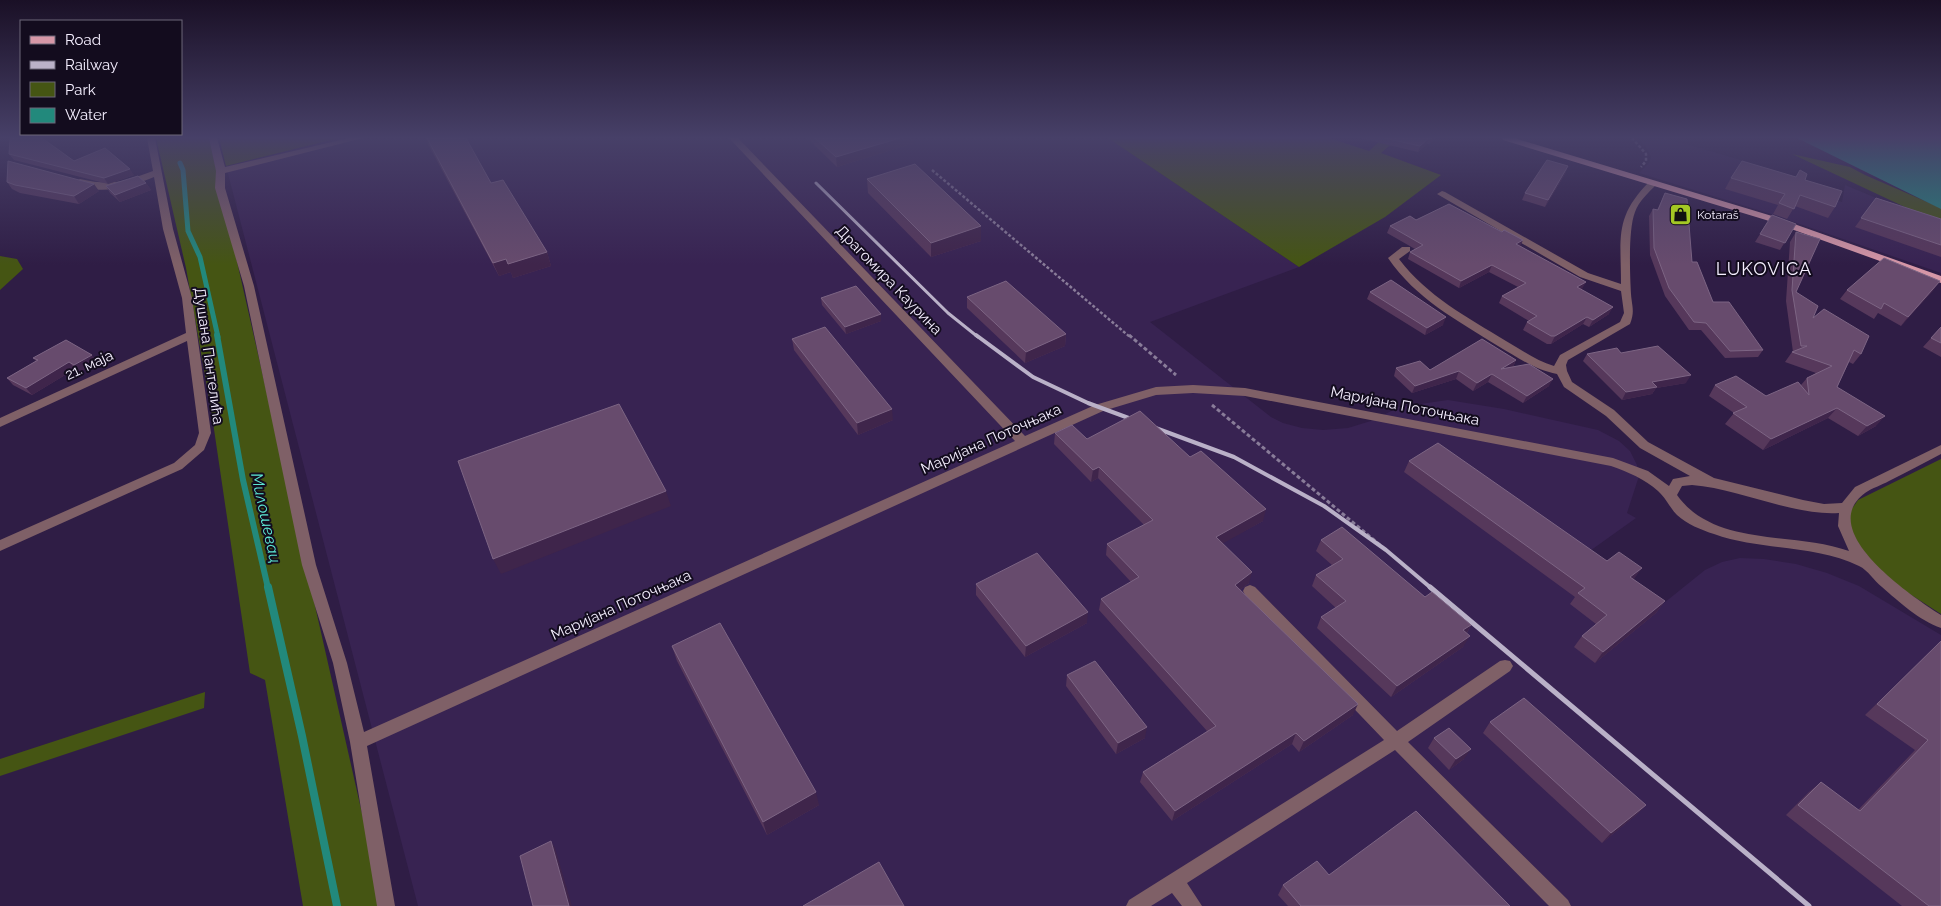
<svg xmlns="http://www.w3.org/2000/svg" width="1941" height="906" font-family="Raleway,sans-serif">
  <rect width="100%" height="100%" fill="#2f1d45"/>
  <path fill="#382352" d="M339,138H1108L1299,267L1150,322L1271,417L1283,423L1302,428L1323,430L1348,428L1374,420L1399,407L1448,400L1504,409L1598,430L1619,441L1630,451L1637,465L1639,476L1627,513L1636,518L1580,558L1654,611L1705,570L1722,562L1740,558L1764,559L1796,564L1827,573L1859,586L1941,635V906H418L226,166Z
    M1665,138L1744,161L1737,171L1842,202L1845,185L1941,225V273L1771,214L1639,173L1649,163L1651,157L1647,148L1640,141Z"/>
  <path fill="#455513" d="M156,138H209L383,906H303L265,680L250,673L211,409L186,268Z
    M219,138H339L226,166Z
    M1108,138H1329L1369,151L1383,138H1398L1381,153L1441,175L1385,217L1299,267Z
    M1792,154L1850,167L1865,175L1941,208V224Z
    M0,256L17,259L23,269L0,290Z
    M1941,459V614L1888,580L1851,536L1849,513L1858,500Z
    M205,692L204,708L0,776V759Z"/>
  <path fill="#22897c" d="M1797,138H1941V209Z"/>
  <g fill="none" stroke-linecap="round" stroke-linejoin="round">
    <path stroke="#22897c" stroke-width="5" d="M180,163L183,170L188,231L200,257L218,337"/>
    <path stroke="#22897c" stroke-width="6" d="M217,335L243,480L268,588"/>
    <path stroke="#22897c" stroke-width="8" d="M268,587L302,736L337,906"/>
    <path stroke="#897c99" stroke-width="2.5" stroke-dasharray="3 2" stroke-linecap="butt" d="M1632,138L1646,154V161L1641,167
      M932,170L1130,337"/>
    <path stroke="#897c99" stroke-width="3" stroke-dasharray="4 2.5" stroke-linecap="butt" d="M1129,335L1176,375
      M1212,405L1386,550"/>
    <path fill="#7f6067" fill-rule="evenodd" d="M147,138H155L173,229L192,298L211,433L204,450L182,469L0,551V540L174,463L195,445L199,433L187,341L0,427V418L186,333L182,298L163,229L154,177C132,186 96,198 75,182L80,179C111,186 124,182 153,171Z
      M209,138H217L225,167L349,138H363L225,173V188L254,286L316,565L347,663L364,732L1015,441L729,138H738L1025,436L1095,405L1156,387L1193,385L1245,388L1613,458L1648,471L1669,486L1673,479L1690,476L1640,448L1606,416L1564,387L1557,374C1535,370 1517,357 1498,346C1457,320 1416,299 1388,258L1402,247H1410V251L1399,259C1427,296 1467,317 1506,341C1522,350 1537,361 1554,366L1560,355L1620,322L1624,313L1621,291L1580,277L1437,194L1442,191L1445,192L1588,273L1621,284C1621,237 1614,217 1650,181H1656V185C1648,193 1639,201 1635,212C1628,230 1630,274 1631,294C1632,307 1635,311 1630,324L1568,360L1566,365L1567,371L1572,382L1614,410L1648,442L1714,478L1803,500L1824,504L1842,503L1855,487L1941,445V454C1924,463 1907,472 1889,481C1882,485 1872,488 1865,493C1814,531 1913,597 1941,615V628C1920,621 1898,601 1882,587C1874,581 1868,570 1859,566C1814,544 1761,551 1714,534C1701,530 1687,524 1677,515C1670,508 1666,498 1658,491C1645,479 1628,472 1611,466L1245,396L1193,393L1156,395L1103,411L367,746L395,906H377L350,742L333,663L302,565L244,286L215,188L216,171ZM1692,485C1741,489 1793,516 1839,513L1838,526L1849,551C1794,531 1715,548 1677,495L1682,486Z
      M1250,585L1255,587L1397,731L1500,661L1505,660L1510,661L1513,666L1510,671L1408,742L1568,900L1571,906H1549L1395,750L1187,883L1202,906H1182L1172,893L1151,906H1126L1129,900L1384,740L1245,595L1243,591L1245,587Z"/>
    <path fill="#d697a7" fill-rule="evenodd" d="M1502,138H1514L1772,216L1941,276V283L1766,220L1503,140Z"/>
    <path stroke="#bab1c8" stroke-width="3" d="M816,183L948,313L978,337"/>
    <path stroke="#bab1c8" stroke-width="4" d="M976,335L1033,377L1088,403L1234,457L1324,506L1386,550L1431,588"/>
    <path stroke="#bab1c8" stroke-width="5" d="M1430,587L1809,906"/>
  </g>
  <path fill="#56385b" d="M426,138H466L491,183L547,252L551,266L513,278L511,272L499,276L429,146Z
    M807,138H914V143L837,167Z
    M1362,138H1436L1429,144H1427L1418,152L1376,142Z
    M9,154L74,161L134,175L108,184L14,160Z
    M1568,166L1565,174L1545,207L1522,200L1525,193Z
    M1731,178L1805,180L1835,207L1828,218L1795,206L1787,219L1773,214L1778,205L1725,189Z
    M867,179L981,226V241L931,257L868,193Z
    M7,182L99,191L79,204L20,193L12,189Z
    M146,183L151,190L120,202L110,193L106,186Z
    M1665,193L1692,262L1713,302L1763,350L1758,357L1725,358L1701,330H1689L1665,296L1650,255L1649,216L1653,209L1657,210Z
    M1876,198L1941,219V257L1855,227Z
    M1772,215L1796,224L1780,250L1755,242Z
    M1416,220L1521,246L1582,289L1581,290L1609,314L1589,327L1583,324L1551,344H1547L1523,330L1527,322L1529,321L1499,303L1502,296L1518,287L1489,272L1459,288L1408,259L1410,252L1415,249L1387,233L1390,226Z
    M1796,232V292L1813,318L1861,354L1853,364L1849,362L1837,387L1876,426L1858,436L1828,418L1763,450L1725,424L1734,413L1709,396L1715,385L1766,396L1801,385L1807,378L1816,373L1785,362L1792,352H1793L1786,301L1790,242Z
    M1940,281L1901,326L1878,313L1874,319L1840,299L1847,290Z
    M1370,292L1443,325L1425,335L1367,299Z
    M967,297L1066,334L1065,346L1025,363L967,308Z
    M821,298L881,314V321L846,334L822,305Z
    M1941,327V357L1923,347Z
    M792,339L893,420L858,435L794,350Z
    M1621,353L1686,383L1656,388L1652,394L1622,400L1583,361L1587,354Z
    M33,358L97,362L80,372L75,369L32,395L13,385L7,378L36,361Z
    M1516,360L1513,367L1549,386L1523,403L1488,382L1473,391L1456,379L1412,393L1394,376L1396,368L1430,370Z
    M1055,433L1087,439L1190,457L1263,521L1222,543L1249,583L1240,590L1353,715L1299,752L1292,744L1172,821L1140,782L1143,772L1207,731L1099,610L1101,599L1131,582L1106,555L1107,544L1144,525L1098,478L1091,482L1054,444Z
    M1409,461L1607,561L1665,601L1656,613L1595,663L1574,647L1582,636L1596,624L1570,604L1575,597L1404,472Z
    M1321,540L1425,597L1471,625L1467,633L1463,647L1391,697L1317,628L1321,617L1336,608L1312,586L1316,575L1332,565L1316,551Z
    M976,584L1087,623L1025,657L976,595Z
    M1941,641V906H1902L1786,815L1809,792L1821,782L1858,810L1915,750L1865,715Z
    M672,646L819,805L767,835L677,661Z
    M1067,675L1145,738L1116,754L1066,686Z
    M1490,722L1646,805L1636,815L1602,843L1483,733Z
    M1434,738L1464,759L1449,770L1428,748Z
    M1329,875L1510,906H1288L1278,895L1283,885Z"/>
  <path fill="#3f254b" d="M900,138H914V143L837,167L836,157Z
    M1429,138L1427,144L1418,152L1420,146Z
    M1432,138H1436L1429,144L1431,139Z
    M1568,166L1565,174L1545,207L1548,200Z
    M130,169L134,175L108,184L104,178Z
    M146,183L151,190L120,202L115,195Z
    M94,184L99,191L79,204L74,196Z
    M981,226V241L931,257V243Z
    M1523,240L1520,247L1516,244Z
    M547,252L551,266L513,278L508,264Z
    M506,259L511,272L499,276L493,263Z
    M1492,265L1489,272L1459,288L1461,281Z
    M1940,281L1933,291L1901,326L1908,317Z
    M1586,282L1582,289L1573,294L1577,287Z
    M1613,307L1609,314L1589,327L1593,320Z
    M881,314V321L846,334L845,327Z
    M1446,317L1443,325L1425,335L1427,328Z
    M1587,317L1583,324L1551,344L1555,336Z
    M1066,334L1065,346L1025,363L1026,352Z
    M92,355L97,362L80,372L74,365Z
    M1516,360L1513,367L1501,369Z
    M69,362L75,369L32,395L26,388Z
    M1459,371L1456,379L1412,393L1415,386Z
    M1492,374L1488,382L1473,391L1477,383Z
    M1691,375L1686,383L1656,388L1652,394L1622,400L1626,392L1652,382Z
    M1553,379L1549,386L1523,403L1527,396Z
    M1837,408L1828,418L1763,450L1771,439Z
    M892,409L893,420L858,435L857,423Z
    M1885,416L1876,426L1858,436L1867,426Z
    M1099,467L1098,478L1091,482L1093,470Z
    M666,491L671,506L501,574L493,559Z
    M1266,509L1263,521L1213,549L1216,537Z
    M1642,568L1634,579L1622,589L1630,577Z
    M1252,572L1249,583L1232,596L1235,585Z
    M1665,601L1656,613L1595,663L1603,652Z
    M1088,612L1087,623L1025,657L1026,646Z
    M1471,625L1465,636L1463,630Z
    M1470,636L1463,647L1391,697L1397,686Z
    M1358,704L1353,715L1299,752L1304,741Z
    M1147,727L1145,738L1116,754L1118,743Z
    M1296,733L1292,744L1172,821L1175,811Z
    M1471,749L1464,759L1449,770L1456,759Z
    M816,792L819,805L767,835L763,822Z
    M1646,805L1636,815L1602,843L1611,833Z
    M551,841L555,848L572,906H569Z"/>
  <path fill="#674b6d" stroke="#7d6584" d="M10,138H42L74,161L105,148L130,169L104,178L9,154Z
    M427,138H466L491,183L503,180L547,252L508,264L506,259L493,263Z
    M815,138H900L836,157Z
    M1384,138H1432L1431,139L1429,138L1420,146Z
    M1547,160L1568,166L1548,200L1525,193Z
    M8,161L94,184L74,196L15,185L7,182Z
    M1742,161L1796,177L1800,170L1807,174L1805,180L1842,191L1835,207L1800,195L1794,209L1779,203L1785,194L1731,178Z
    M915,164L981,226L931,243L867,179Z
    M138,176L146,183L115,195L106,186Z
    M1665,193L1687,199L1692,262H1697L1713,302H1729L1763,350L1730,351L1706,323L1694,322L1669,288L1654,248L1653,209L1658,210Z
    M1876,198L1941,219V245L1861,218Z
    M1449,204L1502,232L1504,230L1523,240L1516,244L1586,282L1577,287L1613,307L1593,320L1587,317L1555,336H1551L1527,322L1537,316L1502,296L1526,283L1492,265L1461,281L1410,252L1423,245L1390,226L1410,216L1416,220Z
    M1772,215L1796,224L1785,243L1760,234Z
    M1796,232L1820,239L1796,292L1818,306L1813,318L1824,309L1869,336L1861,354L1854,350L1837,387L1885,416L1867,426L1837,408L1771,439L1733,413L1747,407L1715,385L1736,376L1766,396L1798,382L1809,395L1807,378L1832,366L1792,352L1807,346H1801L1792,290Z
    M1884,258L1940,281L1908,317L1884,303L1881,309L1847,290Z
    M1391,280L1446,317L1427,328L1370,292Z
    M1006,281L1066,334L1026,352L967,297Z
    M856,286L881,314L845,327L821,298Z
    M825,327L892,409L857,423L792,339Z
    M1941,327V343L1931,338Z
    M1482,339L1516,360L1501,369L1529,364L1553,379L1527,396L1492,374L1477,383L1459,371L1415,386L1396,368L1420,361L1430,370Z
    M66,340L92,355L74,365L69,362L26,388L7,378L38,360L33,358Z
    M1658,346L1691,375L1652,382L1657,387L1626,392L1587,354L1617,348L1621,353Z
    M619,404L666,491L493,559L458,461Z
    M1140,411L1190,457L1201,451L1266,509L1216,537L1252,572L1235,585L1358,704L1304,741L1296,733L1175,811L1143,772L1216,726L1101,599L1139,577L1107,544L1153,520L1099,467L1093,470L1055,433L1072,425L1087,439Z
    M1438,443L1607,561L1619,552L1642,568L1630,577L1665,601L1603,652L1582,636L1607,615L1578,593L1585,588L1409,461Z
    M1342,527L1425,597L1432,592L1471,625L1463,630L1470,636L1397,686L1321,617L1346,601L1316,575L1343,559L1321,540Z
    M1037,553L1088,612L1026,646L976,584Z
    M720,623L816,792L763,822L672,646Z
    M1941,641V906H1929L1798,805L1821,782L1860,811L1928,740L1877,704Z
    M1095,661L1147,727L1118,743L1067,675Z
    M1524,698L1646,805L1611,833L1490,722Z
    M1449,728L1471,749L1456,759L1434,738Z
    M1416,811L1510,906H1301L1283,885L1317,861L1329,875Z
    M551,841L569,906H533L520,856Z
    M879,862L904,906H803Z"/>
  <linearGradient id="sky" x2="0" y2="1"><stop stop-color="#1a1026"/><stop offset="0.52" stop-color="#474068"/><stop offset="1" stop-color="#474068" stop-opacity="0"/></linearGradient>
  <rect width="1941" height="265" fill="url(#sky)"/>
  <defs>
    <symbol id="shop-square" viewBox="-11 -11 22 22"><rect x="-9" y="-9" width="18" height="18" rx="4" fill="#a4c824" stroke="#130c1e"/><path d="M-5-2.5h2.3a2.7 3.5 0 0 1 5.4 0H5L5.5 6h-11ZM-1.5-2.5h3a1.5 2.3 0 0 0-3 0Z" fill="#111"/></symbol>
  </defs>
  <g fill-rule="evenodd">
    <use href="#shop-square" x="1668" y="202" width="25" height="25"/>
  </g>
  <g text-anchor="middle" dominant-baseline="central" stroke-width="4" stroke-linejoin="round" paint-order="stroke">
    <g font-size="12" fill="#f5efff" stroke="#130c1e" text-anchor="start">
      <text x="1697" y="215">Kotaraš</text>
    </g>
    <g font-size="15" fill="#f5efff" stroke="#130c1e">
      <text transform="translate(889 280) rotate(46)">Драгомира Каурина</text>
      <text transform="translate(209 356) rotate(82)">Душана Пантелића</text>
      <text transform="translate(89 365) rotate(-25)">21. маја</text>
      <text transform="translate(1405 406) rotate(11)">Маријана Поточњака</text>
      <text transform="translate(991 439) rotate(-24)">Маријана Поточњака</text>
      <text transform="translate(621 605) rotate(-24)">Маријана Поточњака</text>
    </g>
    <g font-size="16" font-style="italic" fill="#5ce6d2" stroke="#130c1e">
      <text transform="translate(266 518) rotate(78)">Милошевац</text>
    </g>
    <g font-size="18" letter-spacing="1" fill="#f5efff" stroke="#130c1e">
      <text x="1764" y="268">LUKOVICA</text>
    </g>
  </g>
  <rect x="20" y="20" width="162" height="115" fill="#130c1e" stroke="#6d6778"/>
  <rect x="30" y="36" width="25" height="8" fill="#d697a7" stroke="#6d6778"/>
  <text x="65" y="45" font-size="15" fill="#f5efff">Road</text>
  <rect x="30" y="61" width="25" height="8" fill="#bab1c8" stroke="#6d6778"/>
  <text x="65" y="70" font-size="15" fill="#f5efff">Railway</text>
  <rect x="30" y="82" width="25" height="15" fill="#455513" stroke="#6d6778"/>
  <text x="65" y="95" font-size="15" fill="#f5efff">Park</text>
  <rect x="30" y="108" width="25" height="15" fill="#22897c" stroke="#6d6778"/>
  <text x="65" y="120" font-size="15" fill="#f5efff">Water</text>
</svg>
